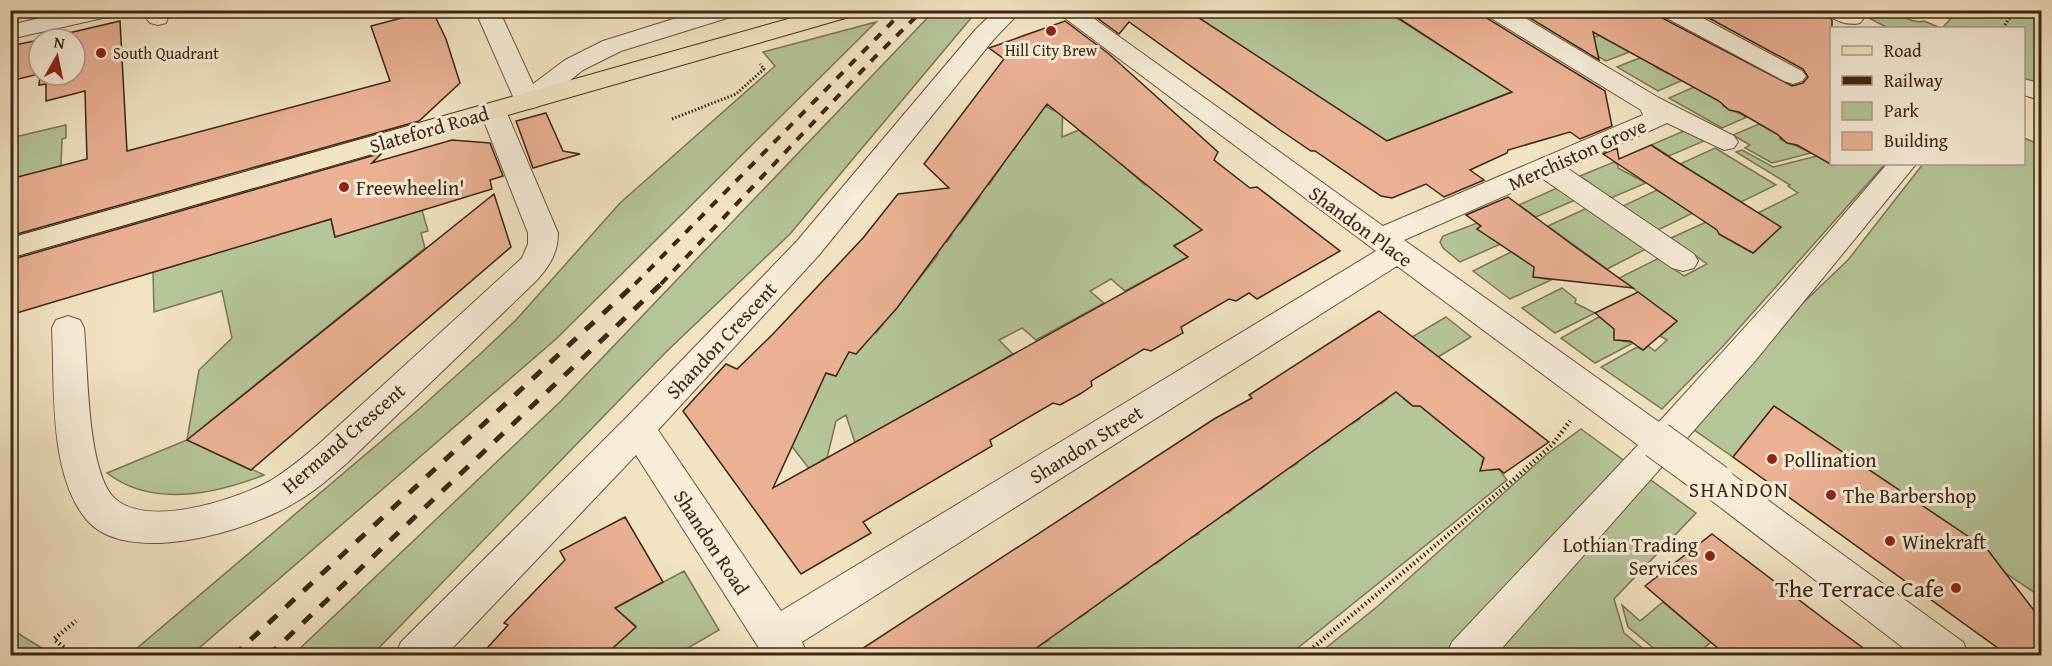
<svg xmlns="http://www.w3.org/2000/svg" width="2052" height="666" font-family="'Gentium Book Plus',serif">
  <rect width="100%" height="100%" fill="#f2e4c3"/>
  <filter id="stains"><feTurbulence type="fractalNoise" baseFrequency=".00333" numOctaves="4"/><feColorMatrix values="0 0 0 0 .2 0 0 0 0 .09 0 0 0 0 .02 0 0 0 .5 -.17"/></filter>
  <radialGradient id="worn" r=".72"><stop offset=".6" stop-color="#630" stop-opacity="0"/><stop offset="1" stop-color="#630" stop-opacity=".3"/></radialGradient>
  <path fill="#b5c598" stroke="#7a7654" stroke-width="1.5" d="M934,11H977L790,234L666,352L372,655H293L561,401Z
    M1187,11H1386L1505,87L1513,88L1511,92L1358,152Z
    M1885,11C1901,10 1909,25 1924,21L1941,28H1888L1869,18Z
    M1945,11H2041V85L2024,81V28H1942L1954,15Z
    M876,22L556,339L191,655H129L418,410L478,356L516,320L620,203L775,66L763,52Z
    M1602,34L1632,51L1606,61L1576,44Z
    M1642,57L1659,69L1683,80L1658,91L1617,67Z
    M1694,87L1723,103V106L1747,117L1722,128L1669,98Z
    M1056,96H1063L1062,137L1079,130L1084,135L1100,128L1143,165L1129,171L1145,185L1159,179L1193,223L1205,218L1213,224L1197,251L1183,241L1174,245L1188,257L1125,291L1111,279L1090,291L1104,303L1036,340L1022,328L999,340L1013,354L855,443L846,415L836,421L827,458L822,460L825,466L821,484L773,422L796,396L815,398L819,388L805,386L818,371L836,376L841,366L840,348L856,354L863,346L847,340L860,326L876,333L883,324L900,279L915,284L938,255L922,250L932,238L947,242L952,235L937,231L946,220L960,224L980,197L966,193L975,182L989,185L1005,161L1000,146L1014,150L1017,145L1011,131L1025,134L1029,129L1033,100L1055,111Z
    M1759,124L1780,135V139C1790,144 1801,147 1811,153L1772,163L1745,148L1750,145L1733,135Z
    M66,125V138L62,139L61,166L11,179L10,138Z
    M1686,130L1704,141L1669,156L1651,145Z
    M2024,138L2041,145L2042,541L2038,553L2041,556V597L2004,572L1986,549L1774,406L1733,457L1690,427L1803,303L1848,260L1923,164H2024Z
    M1715,148L1776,185L1741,202L1680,164Z
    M1742,150L1773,167L1817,156L1832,164H1885L1724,345L1662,409L1601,367L1637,347L1643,350L1648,346L1655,351L1667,340L1660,336L1677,321L1619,278L1659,258L1684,276L1707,264L1671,238L1706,222L1719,231V234L1753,253L1765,242L1758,213L1798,193L1788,186L1790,185L1736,152Z
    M1614,162L1618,165V168L1646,183L1611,198L1580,176Z
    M1557,188L1575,200L1536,217L1519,205Z
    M1657,190L1693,213L1658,230L1623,206Z
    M417,193L428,231L421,233L425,248L188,439L264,475C215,494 152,508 107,473L187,440L199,370L232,338L222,291L154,312L153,272L331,219L335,237Z
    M1587,208L1646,249L1607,269L1548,226Z
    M1477,223L1481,227L1478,229L1503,243L1460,262L1443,248L1440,242L1443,236Z
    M1513,251L1536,268L1534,272L1541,278L1551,280L1510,299L1473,271Z
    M1562,288L1576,299L1575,303L1595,313L1555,333L1522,308Z
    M1446,317L1471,337L1438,357L1412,337Z
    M1599,317L1616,330L1614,334L1623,341L1633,343L1595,363L1561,338Z
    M1396,385L1406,393L1404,399L1413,406H1420L1484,458L1482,463L1491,470L1499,469L1507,480L1289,655L1010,656L1028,641L1039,646L1049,640L1048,628L1068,614L1078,619L1088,612L1084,602L1111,584L1120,589L1129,583L1126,574L1146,559L1156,564L1166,556L1163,548L1182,535L1191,538L1199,534L1196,524L1219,509L1228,513L1235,507L1232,500L1251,487L1260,490L1267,484L1264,477L1283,464L1292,467L1298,463L1296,455L1313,443L1322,445L1330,440L1327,434L1344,421L1352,424L1360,419L1357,413L1372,402L1381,404L1387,399L1386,393Z
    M1581,429L1696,513L1614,599L1624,633L1651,655L1316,656L1378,606L1547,454Z
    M684,571L719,630L676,655H585L622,639L636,626L615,608Z
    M1663,602L1711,642L1696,655H1662L1628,627L1622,605L1640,621Z
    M11,629L53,655H11Z"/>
  <path fill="#ebb195" stroke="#3e2610" stroke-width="1.5" fill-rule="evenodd" d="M432,10L446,39L460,83L419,121L10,236V179L87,159L85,91L46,101V84L39,85L40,75H75V39H43L120,21L127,151L390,81L371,26Z
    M1094,10H1187L1387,141L1512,92L1386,10H1480L1485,17L1605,91L1612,126L1580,139L1570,132L1508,150L1507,153L1470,170L1484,180L1444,197L1426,184L1392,198L1381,196L1315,151H1311L1280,130L1129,22L1119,34L1089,12Z
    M1517,10H1655L1660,17L1792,86L1803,83L1808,77L1803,69L1694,10H1822L1832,20V165L1797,145L1787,143L1777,134L1739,112L1729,110L1719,101L1593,32L1599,60Z
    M1065,21L1109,54L1218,152L1214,160L1250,188L1257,187L1340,251L1257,299L1249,293L1236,301L1229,299L1181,327L1183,333L1151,351L1144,349L1091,381L1092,386L1080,394L1060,405L1053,403L990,440L992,446L863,522L871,533L801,574L683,411L726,364L737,369L773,334L863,238L898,194L949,188L924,164L1004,59L989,48ZM1047,104L1202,230L1174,246L1188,257L773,488L826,373L836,376L849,352L856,354L897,308Z
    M39,40V74L10,81V46Z
    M546,113L563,151L580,154L533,168L516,121Z
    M452,140L490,143L503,176L490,180L492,189L335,237L331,219L10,315V260L382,153L372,163Z
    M1651,145L1674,160L1781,227L1753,253L1719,234L1717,230L1603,154L1617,148L1619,159Z
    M494,194L511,247L251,470L187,440Z
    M1508,197L1574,246L1633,288L1533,277L1534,267L1477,229L1481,226L1466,215Z
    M1638,292L1677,321L1643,350L1630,341L1614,340V329L1595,313Z
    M1379,311L1549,442L1504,473L1499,469L1480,471L1484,458L1420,406H1413L1396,392L1025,656H851L1214,419L1252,398L1249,395Z
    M1774,406L1987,549L2042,621V656H2009L1733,457Z
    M625,517L663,582L615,608L636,627L604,656H480L508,625L504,623L565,560L560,551Z
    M1712,534L1832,625L1874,656H1727L1645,586Z"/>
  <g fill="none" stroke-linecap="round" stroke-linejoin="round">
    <defs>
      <path id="minor" d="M74,10H120L116,15L10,39V25Z
        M147,10H171L166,23L158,25L150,23L146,18Z
        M475,10H499L533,84L565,60L603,41L702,10H741L737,15L621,51L583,70L537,107L528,109L519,107L515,101Z
        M996,10H1022L994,39L819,255L658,430L781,611L1376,251L1054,10H1082L1383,226L1643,115L1641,110L1486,15L1482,10H1512L1659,98L1734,136L1738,142L1734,148L1724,150L1667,123L1567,168L1694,254L1698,261L1694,268L1683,271L1672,268L1543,179L1404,240L1659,422L1786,282L1887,164H1916L1755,361L1495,656H1446L1452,642L1638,445L1397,266L802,642L808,656H764L636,455L445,656H395L401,642L625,419L797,241L976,29Z
        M1657,10H1688L1802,71L1806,76L1802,81L1793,84L1784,81L1661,15Z
        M1824,10H1856L1864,18L1860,23C1848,26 1832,21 1824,10Z
        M2024,79L2042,84V101L2024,95Z
        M493,103L502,105L506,111L558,233C558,253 549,267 536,281L347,463C331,477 315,491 296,502C251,530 127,569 86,519C48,473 55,384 52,328L56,320L68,316L80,320L84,328C88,371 87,454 108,490C134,534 235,500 270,481C288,470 305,456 321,442L522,258L528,244V233L480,111L484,105Z
        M1716,468L1729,472L1963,642L1969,656H1914L1703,494L1697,483L1703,472Z"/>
      <path id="major" d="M820,10H860L856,15L10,258V238Z"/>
    </defs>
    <use href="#minor" stroke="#6b563d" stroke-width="2"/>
    <use href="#major" stroke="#3e2610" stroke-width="2"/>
    <path stroke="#3e2610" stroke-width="3" stroke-dasharray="1.5 2" stroke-linecap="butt" d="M2003,28L2015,10
      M672,119L736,94L764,69L760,64"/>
    <path stroke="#3e2610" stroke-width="4.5" stroke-dasharray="1.5 3" stroke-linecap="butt" d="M74,656L54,639L76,621
      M1303,656L1510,483L1552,445L1570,421"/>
    <use href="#minor" fill="#f7edd8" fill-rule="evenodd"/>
    <use href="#major" fill="#f2e4c3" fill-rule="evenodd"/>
    <path stroke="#3e2610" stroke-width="4" stroke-dasharray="9 9" stroke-linecap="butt" d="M635,284L904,10
      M661,284L875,57L923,10"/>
    <path stroke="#3e2610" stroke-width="5" stroke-dasharray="12 12" stroke-linecap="butt" d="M233,656L636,283
      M268,656L662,283"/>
    <defs>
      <path id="minor-bridge" d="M1657,440L1716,483"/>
    </defs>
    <use href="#minor-bridge" stroke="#6b563d" stroke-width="39" stroke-linecap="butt"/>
    <use href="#minor-bridge" stroke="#f7edd8" stroke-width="37"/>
  </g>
  <g fill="#8f2418" stroke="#f7edd8" stroke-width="2">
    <circle cx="1051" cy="31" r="6"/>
    <circle cx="101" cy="53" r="6"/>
    <circle cx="344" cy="187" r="6"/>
    <circle cx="1772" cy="459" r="6"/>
    <circle cx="1831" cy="495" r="6"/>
    <circle cx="1890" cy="541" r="6"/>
    <circle cx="1710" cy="556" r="6"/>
    <circle cx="1956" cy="588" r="6"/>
  </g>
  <g text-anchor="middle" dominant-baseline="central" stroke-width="6" stroke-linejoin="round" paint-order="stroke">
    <g font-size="16" fill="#3e2610" stroke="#f7edd8">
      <text x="1051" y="50">Hill City Brew</text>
      <text x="113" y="53" text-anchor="start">South Quadrant</text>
    </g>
    <g font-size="20" fill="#3e2610" stroke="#f7edd8">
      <text transform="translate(429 129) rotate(-16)">Slateford Road</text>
      <text transform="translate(1577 154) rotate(-24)">Merchiston Grove</text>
      <text transform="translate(1361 226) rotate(36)">Shandon Place</text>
      <text transform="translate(721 340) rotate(-47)">Shandon Crescent</text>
      <text transform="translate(343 438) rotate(-41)">Hermand Crescent</text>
      <text transform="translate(1086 444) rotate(-32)">Shandon Street</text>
      <text transform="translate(712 542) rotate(57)">Shandon Road</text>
    </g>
    <g font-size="20" fill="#3e2610" stroke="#f7edd8" text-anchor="start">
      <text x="356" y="187">Freewheelin'</text>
      <text x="1784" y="459">Pollination</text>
      <text x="1843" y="495">The Barbershop</text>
      <text x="1902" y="541">Winekraft</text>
      <text x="1698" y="544" text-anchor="end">Lothian Trading<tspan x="1698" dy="23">Services</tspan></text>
    </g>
    <g font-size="21" letter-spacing="1.5" fill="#3e2610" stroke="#f7edd8">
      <text x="1739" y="489">SHANDON</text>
    </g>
    <g font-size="24" fill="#3e2610" stroke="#f7edd8" text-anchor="end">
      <text x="1944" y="588">The Terrace Cafe</text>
    </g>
  </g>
  <rect width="2052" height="666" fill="none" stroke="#f2e4c3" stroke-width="36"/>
  <rect x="12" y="12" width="2028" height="642" fill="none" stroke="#3e2610" stroke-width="3"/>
  <rect x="18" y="18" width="2016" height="630" fill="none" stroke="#3e2610" stroke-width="1.5"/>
  <rect x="1830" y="27" width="195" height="138" fill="#f7edd8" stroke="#ad9d88" stroke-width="1.5"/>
  <rect x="1842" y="46" width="30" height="9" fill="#f2e4c3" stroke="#ad9d88" stroke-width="1.5"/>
  <text x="1884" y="57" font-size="18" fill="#3e2610">Road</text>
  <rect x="1842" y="76" width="30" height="9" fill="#3e2610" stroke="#ad9d88" stroke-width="1.5"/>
  <text x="1884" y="87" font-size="18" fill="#3e2610">Railway</text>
  <rect x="1842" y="102" width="30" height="18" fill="#b5c598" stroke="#ad9d88" stroke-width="1.5"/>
  <text x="1884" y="117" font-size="18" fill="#3e2610">Park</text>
  <rect x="1842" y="132" width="30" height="18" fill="#ebb195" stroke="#ad9d88" stroke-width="1.5"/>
  <text x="1884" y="147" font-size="18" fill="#3e2610">Building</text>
  <g transform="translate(57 57) rotate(9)"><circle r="28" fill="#f7edd8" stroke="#ad9d88" stroke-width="1.5"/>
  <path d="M0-4.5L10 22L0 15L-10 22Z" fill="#8f2418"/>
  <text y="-9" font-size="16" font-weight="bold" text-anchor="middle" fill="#3e2610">N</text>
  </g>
  <rect width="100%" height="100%" filter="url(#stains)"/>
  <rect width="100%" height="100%" fill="url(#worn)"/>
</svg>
